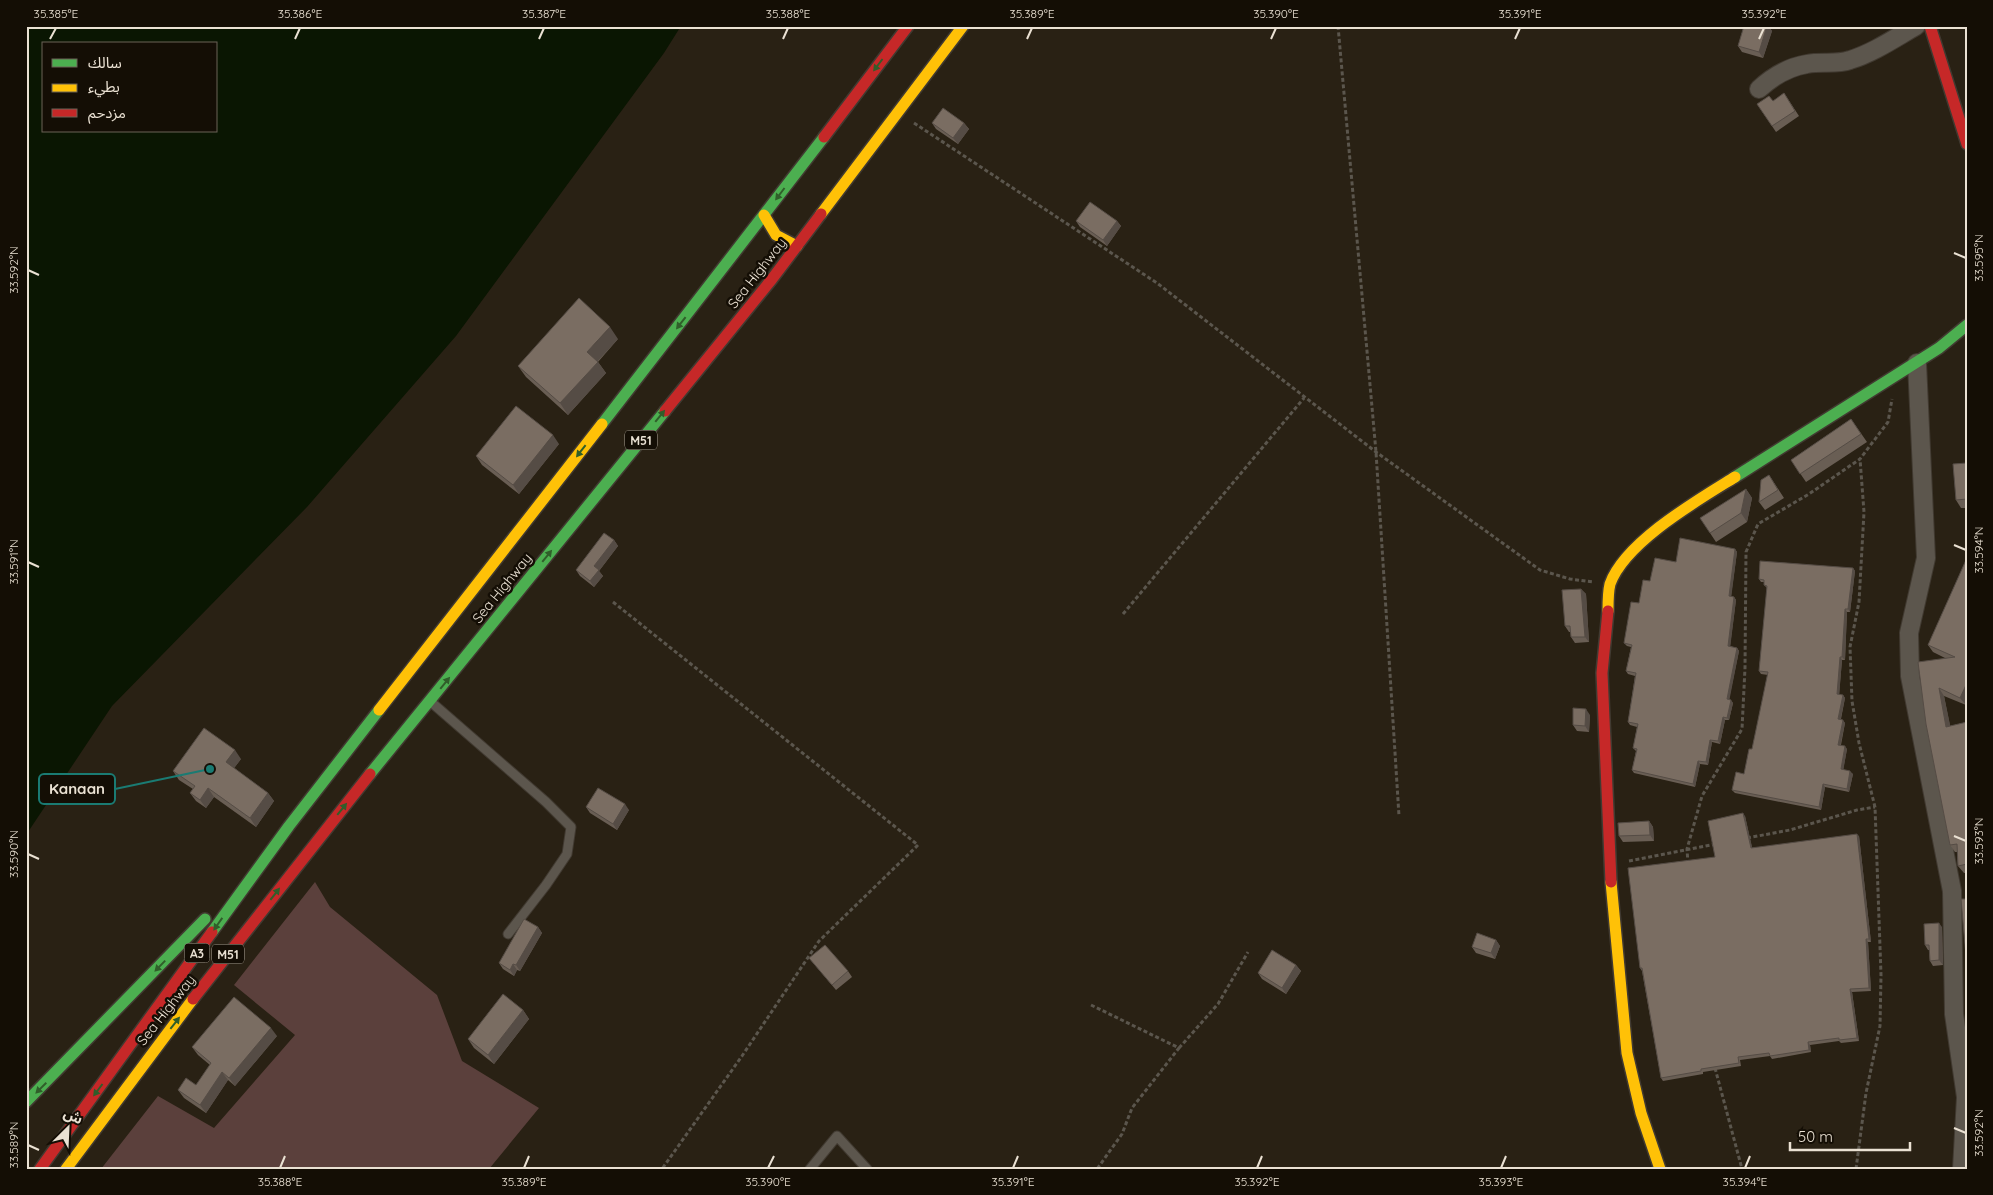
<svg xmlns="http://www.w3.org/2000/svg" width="1993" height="1195" font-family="Quicksand,'Noto Sans Arabic',sans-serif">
  <rect width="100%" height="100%" fill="#292114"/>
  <path fill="#5b403c" d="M315,882L330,907L437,995L462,1061L539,1108L489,1169H101L158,1096L214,1128L295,1035L234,985Z"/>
  <path fill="#0a1602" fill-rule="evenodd" d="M26,26H681L664,53L456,336L307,507L112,706L26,835ZM44,44H216V131H44Z"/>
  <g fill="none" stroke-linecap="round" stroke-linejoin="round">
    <defs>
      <path id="lane" d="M431,702L546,802L571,827L567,854L546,885L508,934
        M810,1169L837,1136L867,1169"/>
      <path id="street" d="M1759,89C1773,76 1789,67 1807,64C1822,61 1836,65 1850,60C1873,53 1895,38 1916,26
        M1917,363L1926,558L1909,633L1910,676L1952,891L1954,1014L1966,1097L1962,1169"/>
      <path id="fast" d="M602,424L824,137
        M1735,477L1939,348L1967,325
        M370,774L665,411
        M212,932L289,826L379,710
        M26,1102L205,919"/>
      <path id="slow" d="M821,214L963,26
        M764,215L776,235L797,246
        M1608,611C1608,603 1608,592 1610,584C1625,542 1698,500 1735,477
        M379,710L602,424
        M1611,882L1627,1053L1641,1113L1660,1169
        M66,1169L193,999"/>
      <path id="jam" d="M1930,26L1967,144
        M824,137L908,26
        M665,411L772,279L821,214
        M1608,611L1602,673L1611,882
        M193,999L370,774
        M40,1169L212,932"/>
    </defs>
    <use href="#lane" stroke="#413a31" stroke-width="11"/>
    <use href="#street" stroke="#413a31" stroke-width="20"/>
    <use href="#fast" stroke="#413a31" stroke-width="14"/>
    <use href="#slow" stroke="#413a31" stroke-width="14"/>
    <use href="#jam" stroke="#413a31" stroke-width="14"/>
    <path stroke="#5b564d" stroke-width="3" stroke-dasharray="4 2.5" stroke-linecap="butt" d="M1338,26L1376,452L1399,816
      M914,123L1157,283L1376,452L1540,570L1570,579L1593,582
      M613,602L918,845L819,941L742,1056L662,1169
      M1123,614L1304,398
      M1747,838L1790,830L1857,810L1875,807
      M1629,861L1716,844
      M1688,864L1687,849L1702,796L1742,729L1745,668L1746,552L1758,524L1809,494L1860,459L1888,422L1892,399
      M1091,1005L1179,1048L1132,1108L1122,1134L1097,1169
      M1179,1048L1218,1004L1248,952
      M1715,1068L1742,1169
      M1856,1169L1866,1093L1880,1026L1881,975L1875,807L1859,743L1852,701L1850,647L1859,602L1864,512L1860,459"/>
    <use href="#lane" stroke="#5c564d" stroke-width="9"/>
    <use href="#street" stroke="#5c564d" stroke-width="18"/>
    <use href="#fast" stroke="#4caf50" stroke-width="11"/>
    <use href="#slow" stroke="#ffc107" stroke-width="11"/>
    <use href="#jam" stroke="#c62828" stroke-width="11"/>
  </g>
  <path fill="#695e54" d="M1744,26H1768L1772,31L1763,58L1742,52L1738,46Z
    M1784,93L1799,116L1776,132L1757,104L1773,101Z
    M932,123H964L969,129L958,144L936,129Z
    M1076,221H1117L1121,226L1107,246L1080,227Z
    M618,339L598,362L606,373L568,415L526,377L518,366Z
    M1851,419L1867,442L1806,482L1791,460Z
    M559,444L519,494L482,465L476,456Z
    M1967,463V508H1961L1956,500Z
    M1769,475L1784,498L1765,510L1759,502Z
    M1746,489L1752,498L1747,522L1716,542L1710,533Z
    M614,540L618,546L599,571L603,576L594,587L580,576L576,570Z
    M1735,549L1737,552L1731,596L1734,597L1736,600L1730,646L1737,648L1739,651L1729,699L1733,703L1729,720H1725L1720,744L1712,742L1708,765L1700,764L1695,787L1634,773L1632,770L1636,751L1633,748L1637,727L1630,725L1628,722L1635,676L1628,674L1626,671L1631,647L1627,646L1624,643L1639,603L1650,581L1676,562Z
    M1967,560V702L1966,705L1944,696L1950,726L1967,722V873H1964L1958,866L1957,852H1955L1950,845L1926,724L1947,659L1933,652L1928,645Z
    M1853,568L1855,571L1850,612H1847L1845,660H1842L1839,695H1843L1845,698L1841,719L1845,723L1841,745L1847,749L1843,770L1853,774L1849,792L1825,787L1821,810L1735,793L1732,790L1744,774L1752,749L1768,675L1761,674L1759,671L1767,588L1764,585V582H1761L1759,579Z
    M1581,589L1586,594L1589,642L1575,643L1571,637V632H1569L1565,626Z
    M1590,715L1589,732L1577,731L1573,725Z
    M241,759L234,768L268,793L274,801L256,827L214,797L206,808L196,801L190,793L193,789L179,780L173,771Z
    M586,807L629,810L617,830L590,813Z
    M1745,816L1752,848L1859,836L1871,942H1868L1871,991L1852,992L1859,1041L1841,1043L1839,1041L1810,1045L1811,1052L1772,1059L1770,1056L1740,1060L1741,1066L1703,1072V1074L1663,1081L1661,1078L1642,971L1640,968L1715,857Z
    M1649,821L1653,827L1654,841L1623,842L1619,836Z
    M538,927L542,933L520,971L517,970L514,976L503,969L499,963Z
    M1942,927L1943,965L1933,966L1930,961L1929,950H1928L1925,945Z
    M1496,940L1500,946L1495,959L1476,953L1472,947Z
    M809,958L848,971L852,977L836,990Z
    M1296,965L1301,971L1286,994L1262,979L1258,973Z
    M523,1010L529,1019L494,1064L474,1048L468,1039Z
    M277,1036L235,1086L228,1080L206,1113L184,1098L178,1090L196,1085L210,1065L198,1055L192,1047Z"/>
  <path fill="#554c45" d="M1767,26H1768L1772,31L1763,58L1759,52Z
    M964,123L969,129L958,144L953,138Z
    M1117,221L1121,226L1107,246L1103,240Z
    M610,327L618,339L595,364L587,352Z
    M598,362L606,373L568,415L560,403Z
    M553,435L559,444L519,494L513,485Z
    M1746,489L1752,498L1747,522L1741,513Z
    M614,540L618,546L599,571L603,576L594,587L590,581L594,566Z
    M1735,549L1737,552L1731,599L1729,596Z
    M1853,568L1855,571L1850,612L1848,609Z
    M1581,589L1586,594L1589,642L1585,637Z
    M1734,597L1736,600L1730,649L1728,646Z
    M1845,609L1847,612L1845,660L1842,657Z
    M1737,648L1739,651L1729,702L1727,699Z
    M1840,657L1842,660L1839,697L1837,694Z
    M1966,685L1967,686V702L1966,705L1960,698Z
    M1939,688L1944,696L1952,734L1946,727Z
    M1843,695L1845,698L1840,722L1838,719Z
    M1731,700L1733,703L1729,720L1727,718Z
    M1586,709L1590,715L1589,732L1585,726Z
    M1723,717L1725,720L1720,744L1718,741Z
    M1843,720L1845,723L1840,747L1838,745Z
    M1710,740L1712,742L1708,765L1706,762Z
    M1845,746L1847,749L1843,772L1841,769Z
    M235,750L241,759L232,771L226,762Z
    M1698,761L1700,764L1695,787L1693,784Z
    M1850,771L1853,774L1849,792L1847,789Z
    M1823,784L1825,787L1821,810L1819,807Z
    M208,788L214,797L206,808L200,800Z
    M268,793L274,801L256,827L250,818Z
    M625,804L629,810L617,830L613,824Z
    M1743,813L1745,816L1753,851L1751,848Z
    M1649,821L1653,827L1654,841L1650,835Z
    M1857,834L1859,836L1871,942L1869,939Z
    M1939,923L1942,927L1943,965L1939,960Z
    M538,927L542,933L520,971L516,965Z
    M1866,939L1868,942L1871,991L1869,988Z
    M1496,940L1500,946L1495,959L1491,953Z
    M513,964L517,970L514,976L510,970Z
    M1296,965L1301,971L1286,994L1282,988Z
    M1850,989L1852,992L1859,1041L1857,1038Z
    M523,1010L529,1019L494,1064L488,1055Z
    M271,1028L277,1036L235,1086L229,1078Z
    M1808,1042L1810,1045L1811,1052L1809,1050Z
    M222,1072L228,1080L206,1113L200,1105Z"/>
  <path fill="#7a6d62" stroke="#554c45" d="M1744,26H1767L1759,52L1738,46Z
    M1784,93L1795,111L1772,126L1757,104L1769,96L1773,101Z
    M943,108L964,123L953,138L932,123Z
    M1090,202L1117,221L1103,240L1076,221Z
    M579,298L610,327L587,352L598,362L560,403L518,366Z
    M516,406L553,435L513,485L476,456Z
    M1851,419L1861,434L1800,474L1791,460Z
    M1967,463V499L1956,500L1953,464Z
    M1769,475L1778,490L1759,502L1761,480Z
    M1746,489L1741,513L1710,533L1700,518Z
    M604,533L614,540L594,566L599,570L590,581L576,570Z
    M1680,538L1735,549L1729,596L1734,597L1728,646L1737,648L1727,699L1731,700L1727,718L1723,717L1718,741L1710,740L1706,762L1698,761L1693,784L1632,770L1637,749L1633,748L1638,724L1628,722L1636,673L1626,671L1632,645L1624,643L1631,602L1639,603L1643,580L1650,581L1655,558L1676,562Z
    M1966,560L1967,685H1966L1960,698L1939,688L1946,727L1967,722V864L1958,866L1957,844L1950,845L1926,724L1918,662L1955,657L1928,645Z
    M1760,561L1853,568L1848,609H1845L1842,657H1840L1837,694L1843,695L1838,719L1843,720L1838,745L1845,746L1841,769L1850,771L1847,789L1823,784L1819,807L1732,790L1736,772L1744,774L1749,749H1752L1768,672L1759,671L1767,586L1764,585V580L1759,579Z
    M1581,589L1585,637H1571L1570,626H1565L1562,590Z
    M1573,708L1586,709L1585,726L1573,725Z
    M204,728L235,750L226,762L268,793L250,818L208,788L200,800L190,793L195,786L173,771Z
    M598,788L625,804L613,824L586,807Z
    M1743,813L1751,848L1857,834L1869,939H1866L1869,988L1850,989L1857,1038L1839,1040V1038L1808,1042L1809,1050L1770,1056L1769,1053L1738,1057L1739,1063L1701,1069V1071L1661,1078L1642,968H1640L1628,868L1715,857L1708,821Z
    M1649,821L1650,835L1619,836L1618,823Z
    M1961,899H1967V967Z
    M524,919L538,927L516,965L513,964L510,970L499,963Z
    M1939,923V960L1930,961L1929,945H1925L1924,924Z
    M1477,933L1496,940L1491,953L1472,947Z
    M825,945L848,971L832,985L809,958Z
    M1272,950L1296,965L1282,988L1258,973Z
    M503,994L523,1010L488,1055L468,1039Z
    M234,997L271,1028L229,1078L222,1072L200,1105L178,1090L186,1078L196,1085L211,1063L192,1047Z"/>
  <defs><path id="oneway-solid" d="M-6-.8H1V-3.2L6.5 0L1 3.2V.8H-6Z" transform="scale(1.25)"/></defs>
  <g fill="#305e2a">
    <use href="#oneway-solid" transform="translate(878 65) rotate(127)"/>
    <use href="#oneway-solid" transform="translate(780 194) rotate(127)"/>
    <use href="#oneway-solid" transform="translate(681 323) rotate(128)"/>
    <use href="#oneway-solid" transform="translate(660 416) rotate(-51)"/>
    <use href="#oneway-solid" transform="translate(581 451) rotate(128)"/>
    <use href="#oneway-solid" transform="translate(547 556) rotate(-51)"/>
    <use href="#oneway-solid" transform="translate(445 683) rotate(-51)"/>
    <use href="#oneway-solid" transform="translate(342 809) rotate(-51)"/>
    <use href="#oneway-solid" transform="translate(275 894) rotate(-52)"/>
    <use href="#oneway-solid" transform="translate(218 924) rotate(125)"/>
    <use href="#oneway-solid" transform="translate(160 966) rotate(134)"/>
    <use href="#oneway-solid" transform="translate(175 1023) rotate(-52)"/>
    <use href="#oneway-solid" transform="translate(41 1088) rotate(135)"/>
    <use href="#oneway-solid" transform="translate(98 1090) rotate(127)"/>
  </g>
  <path fill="none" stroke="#eae1d3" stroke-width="2" d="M50,39L56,28M295,39L300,28M539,39L544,28M783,39L788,28M1027,39L1032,28M1271,39L1276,28M1515,39L1520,28M1759,39L1764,28M1954,253L1966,258M28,270L39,275M1954,545L1966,550M28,562L39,567M1954,836L1966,841M28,854L39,859M1954,1128L1966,1133M28,1145L39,1150M280,1168L285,1156M524,1168L529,1156M768,1168L774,1156M1013,1168L1018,1156M1257,1168L1262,1156M1501,1168L1506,1156M1745,1168L1750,1156"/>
  <g text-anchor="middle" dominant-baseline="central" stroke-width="5" stroke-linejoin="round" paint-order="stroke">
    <g fill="#140e05" stroke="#aaa295" stroke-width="1">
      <rect x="625" y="430.5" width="32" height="19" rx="4"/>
      <rect x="184.5" y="943.5" width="25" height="19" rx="4"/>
      <rect x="212" y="944.5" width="32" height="19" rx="4"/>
    </g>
    <g font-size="12" font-weight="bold" fill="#eae1d3">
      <text x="641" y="440">M51</text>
      <text x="197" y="953">A3</text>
      <text x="228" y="954">M51</text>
    </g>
    <g font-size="14" fill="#eae1d3" stroke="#140e05">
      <text transform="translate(757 273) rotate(-52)">Sea Highway</text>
      <text transform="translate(502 588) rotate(-51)">Sea Highway</text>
      <text transform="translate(166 1010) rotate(-52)">Sea Highway</text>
    </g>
  </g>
  <path fill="none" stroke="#1a7b73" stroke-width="2" d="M210 769L115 789"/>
  <circle fill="#1a7b73" stroke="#140e05" stroke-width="2" cx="210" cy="769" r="5"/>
  <rect fill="#140e05" stroke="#1a7b73" stroke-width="2" x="39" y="774" width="76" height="30" rx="5"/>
  <g font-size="15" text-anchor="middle" font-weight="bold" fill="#eae1d3">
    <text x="77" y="794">Kanaan</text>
  </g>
  <rect width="1993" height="1195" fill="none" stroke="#140e05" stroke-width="55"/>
  <rect x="42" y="42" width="175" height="90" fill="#140e05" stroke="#6a6257"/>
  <rect x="52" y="59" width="25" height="8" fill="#4caf50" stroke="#6a6257"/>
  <text x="88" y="68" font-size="15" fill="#eae1d3">سالك</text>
  <rect x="52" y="84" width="25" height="8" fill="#ffc107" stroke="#6a6257"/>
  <text x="88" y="92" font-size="15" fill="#eae1d3">بطيء</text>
  <rect x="52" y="109" width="25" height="8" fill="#c62828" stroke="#6a6257"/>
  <text x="88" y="118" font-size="15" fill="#eae1d3">مزدحم</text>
  <g transform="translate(68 1128) rotate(24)" stroke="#140e05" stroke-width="4" paint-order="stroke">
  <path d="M0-4L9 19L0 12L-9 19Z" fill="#eae1d3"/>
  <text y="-8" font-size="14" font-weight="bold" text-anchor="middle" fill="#eae1d3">ش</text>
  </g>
  <path d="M1790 1142v8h120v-8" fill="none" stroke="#eae1d3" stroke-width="2.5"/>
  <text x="1798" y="1142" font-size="15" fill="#eae1d3" stroke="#140e05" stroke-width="4" paint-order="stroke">50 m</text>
  <rect x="28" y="28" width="1938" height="1140" fill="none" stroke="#eae1d3" stroke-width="2"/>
  <g font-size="12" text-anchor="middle" fill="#eae1d3">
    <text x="56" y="18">35.385°E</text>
    <text x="300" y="18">35.386°E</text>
    <text x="544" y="18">35.387°E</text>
    <text x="788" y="18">35.388°E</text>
    <text x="1032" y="18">35.389°E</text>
    <text x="1276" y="18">35.390°E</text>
    <text x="1520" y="18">35.391°E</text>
    <text x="1764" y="18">35.392°E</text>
    <text transform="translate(1979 258) rotate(-90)" y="4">33.595°N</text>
    <text transform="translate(14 270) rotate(-90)" y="4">33.592°N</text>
    <text transform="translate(1979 550) rotate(-90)" y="4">33.594°N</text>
    <text transform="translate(14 562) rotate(-90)" y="4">33.591°N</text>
    <text transform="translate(1979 841) rotate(-90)" y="4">33.593°N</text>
    <text transform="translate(14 854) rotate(-90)" y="4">33.590°N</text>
    <text transform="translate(1979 1133) rotate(-90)" y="4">33.592°N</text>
    <text transform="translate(14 1145) rotate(-90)" y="4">33.589°N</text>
    <text x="280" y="1186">35.388°E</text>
    <text x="524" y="1186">35.389°E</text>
    <text x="768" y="1186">35.390°E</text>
    <text x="1013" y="1186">35.391°E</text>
    <text x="1257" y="1186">35.392°E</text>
    <text x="1501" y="1186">35.393°E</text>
    <text x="1745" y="1186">35.394°E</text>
  </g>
</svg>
